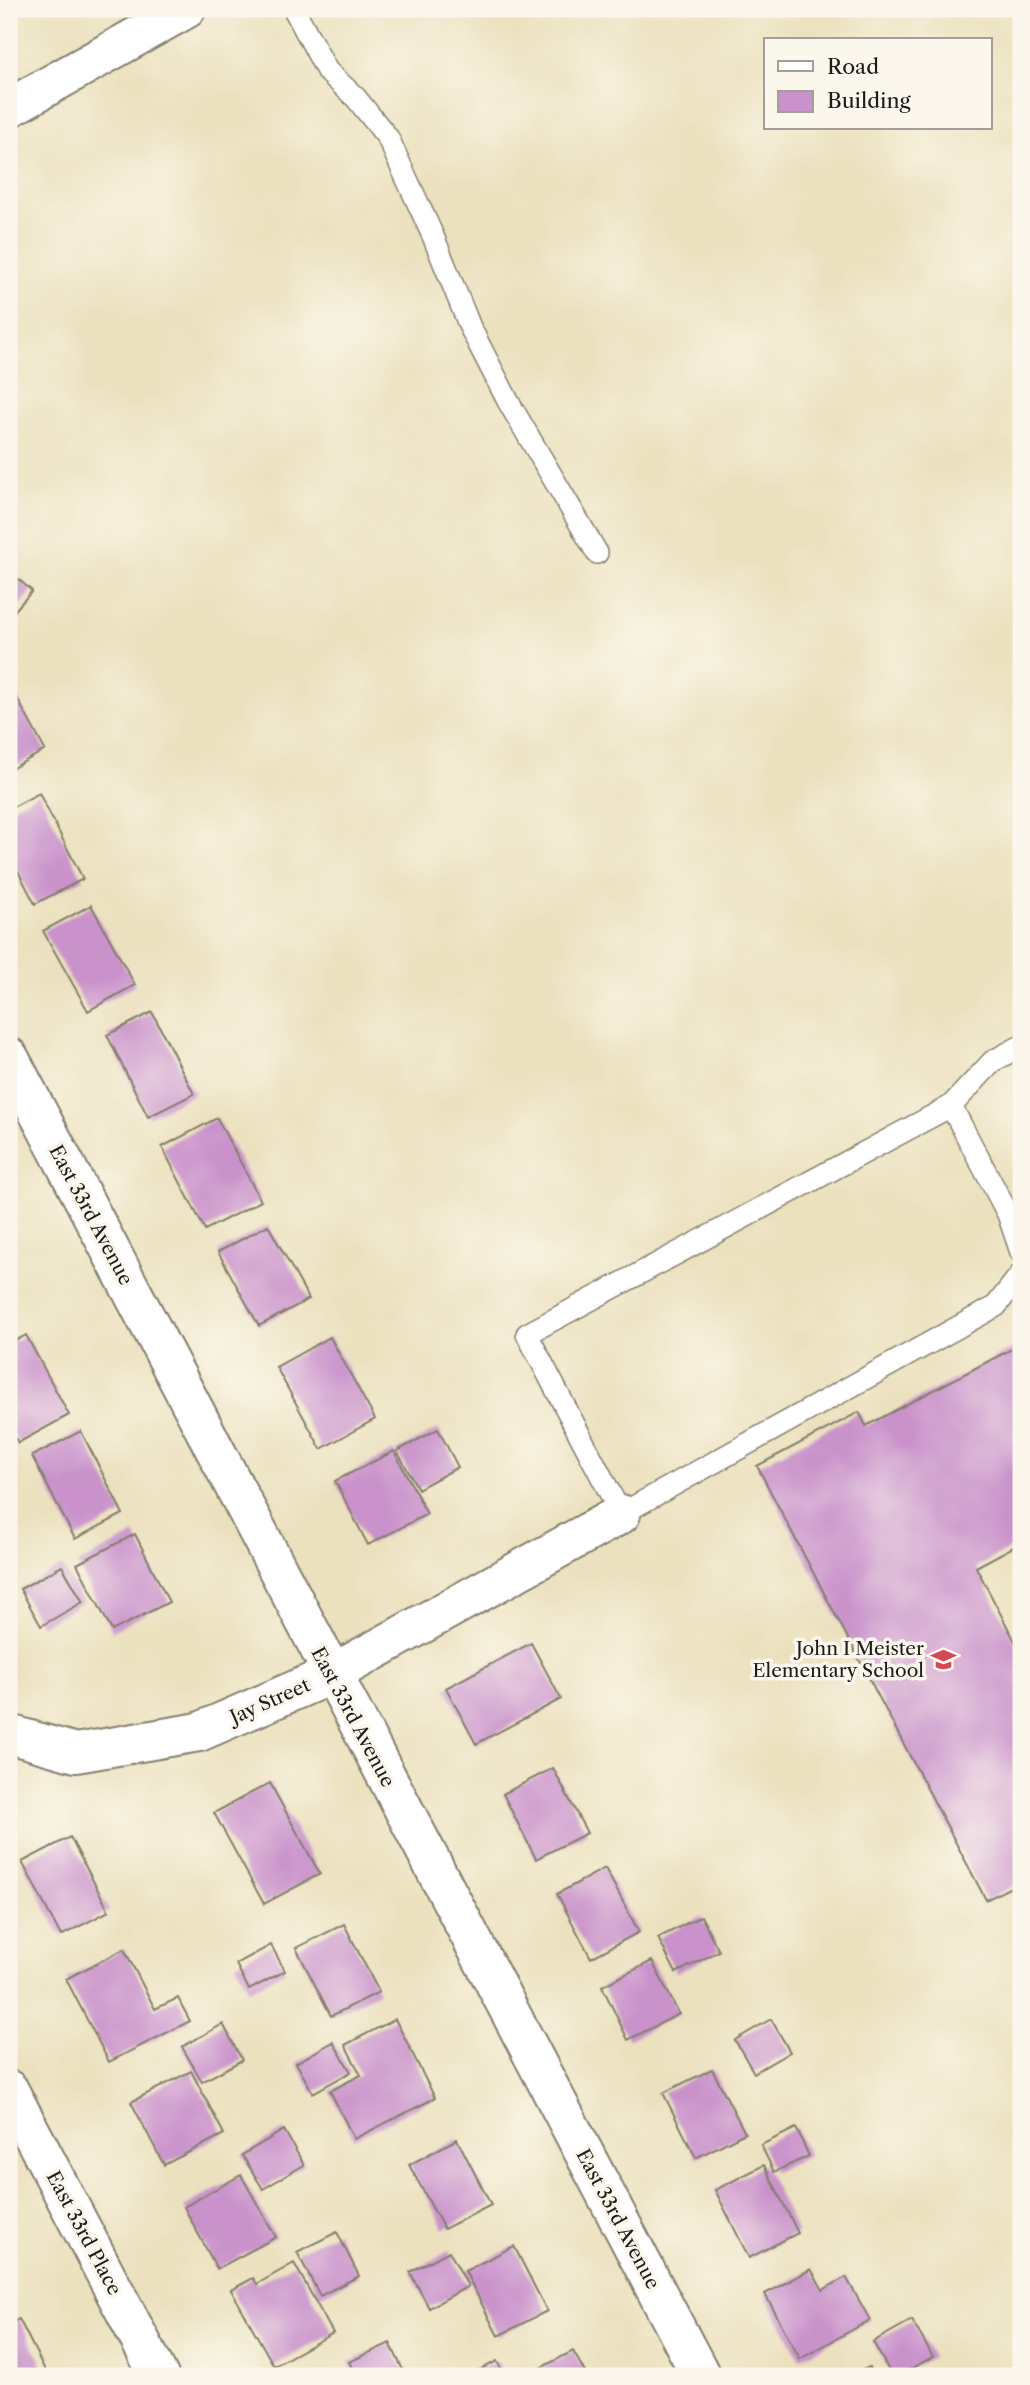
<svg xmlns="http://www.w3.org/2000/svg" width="1030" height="2385" font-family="'Libre Caslon Text',serif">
  <rect width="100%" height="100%" fill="#fbf7ec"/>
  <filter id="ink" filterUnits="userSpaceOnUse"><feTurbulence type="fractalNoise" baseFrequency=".0143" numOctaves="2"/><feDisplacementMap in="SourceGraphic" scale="14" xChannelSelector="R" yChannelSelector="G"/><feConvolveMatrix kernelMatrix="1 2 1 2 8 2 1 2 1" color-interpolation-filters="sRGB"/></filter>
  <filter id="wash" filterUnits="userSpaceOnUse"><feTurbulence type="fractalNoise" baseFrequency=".00686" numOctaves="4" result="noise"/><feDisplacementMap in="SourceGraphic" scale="28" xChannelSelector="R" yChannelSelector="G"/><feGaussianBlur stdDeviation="1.57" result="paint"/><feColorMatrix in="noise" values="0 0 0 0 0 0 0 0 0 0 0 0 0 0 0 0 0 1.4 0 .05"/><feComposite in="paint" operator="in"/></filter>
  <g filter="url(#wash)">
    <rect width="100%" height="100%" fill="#ece1be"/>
    <g id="blocks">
      <path fill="#c992cb" d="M9,571L32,591L9,617Z
        M9,683L45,750L9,770Z
        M39,793L83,879L35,904L9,854V809Z
        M91,905L135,985L88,1011L43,931Z
        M152,1012L194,1094L148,1117L107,1035Z
        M217,1118L261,1201L205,1230L162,1147Z
        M268,1225L309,1299L259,1326L218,1252Z
        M26,1335L69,1415L18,1443L9,1427V1344Z
        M330,1337L375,1419L321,1449L276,1367Z
        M1021,1344V1543L976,1567L1021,1653V1882L986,1900L757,1466L859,1412L866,1426Z
        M438,1429L458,1467L418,1489L397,1451Z
        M81,1431L123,1514L75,1539L32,1456Z
        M394,1451L427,1514L368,1545L335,1481Z
        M135,1534L169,1602L112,1631L77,1564Z
        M62,1566L83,1602L41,1626L20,1589Z
        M531,1643L561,1699L476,1744L446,1688Z
        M553,1768L587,1833L536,1859L503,1794Z
        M270,1783L320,1874L264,1904L214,1813Z
        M70,1837L109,1911L61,1936L22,1862Z
        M605,1868L639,1932L591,1958L557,1894Z
        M701,1916L719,1951L676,1973L658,1938Z
        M344,1924L379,1992L331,2016L296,1948Z
        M271,1945L285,1971L249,1990L236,1964Z
        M124,1949L155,2009L178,1998L190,2021L109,2062L66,1979Z
        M652,1961L679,2014L628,2040L602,1986Z
        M395,2019L435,2098L354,2139L330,2091L361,2075L345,2045Z
        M771,2019L790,2052L754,2073L735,2040Z
        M223,2024L242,2060L202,2082L182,2047Z
        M333,2042L351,2072L313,2093L296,2063Z
        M712,2069L745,2133L696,2158L663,2093Z
        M191,2071L224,2134L164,2165L131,2102Z
        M796,2128L809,2156L774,2172L761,2145Z
        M284,2130L304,2165L263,2189L242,2155Z
        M457,2139L491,2205L444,2229L409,2165Z
        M764,2165L798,2233L749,2258L715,2190Z
        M241,2175L276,2237L217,2269L184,2207Z
        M337,2232L359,2276L320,2296L297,2252Z
        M514,2246L547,2311L498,2336L465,2271Z
        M449,2251L468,2286L429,2308L410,2272Z
        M294,2263L333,2333L274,2366L231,2290L253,2278L257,2284Z
        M811,2269L823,2290L846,2277L870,2320L800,2359L765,2294Z
        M19,2319L48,2376H9V2324Z
        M912,2320L933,2357L897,2376H892L873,2342Z
        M390,2343L406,2376H356L349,2362Z
        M573,2351L587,2376H525Z
        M497,2361L505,2376H468Z
        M869,2367L874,2376H851Z"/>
    </g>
  </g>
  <g filter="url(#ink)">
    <use href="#blocks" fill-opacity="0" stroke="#847e6d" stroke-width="2"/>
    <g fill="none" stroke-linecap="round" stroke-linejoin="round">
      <defs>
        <path id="service" d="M294,9L327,71L356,98L388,138L433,236L470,327L509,403L597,553
          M951,1106L993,1061L1021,1046
          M1021,1252L1008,1214L951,1106L527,1334L621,1514L996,1306L1021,1274"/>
        <path id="minor" d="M9,1057L701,2376
          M9,1734L76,1753L199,1732L330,1675L621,1514
          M9,2090L159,2376"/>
        <path id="tertiary" d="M9,108L186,9"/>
      </defs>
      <use href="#service" stroke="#847e6d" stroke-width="24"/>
      <use href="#minor" stroke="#847e6d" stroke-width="42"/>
      <use href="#tertiary" stroke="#847e6d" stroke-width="42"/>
      <use href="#service" stroke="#fff" stroke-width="21"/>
      <use href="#minor" stroke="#fff" stroke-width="38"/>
      <use href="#tertiary" stroke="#fff" stroke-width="38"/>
    </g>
  </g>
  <defs>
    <symbol id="school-bare" viewBox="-9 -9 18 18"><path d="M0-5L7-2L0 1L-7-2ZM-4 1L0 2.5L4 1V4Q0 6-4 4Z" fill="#d1495b" stroke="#fbf7ec" stroke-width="2.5" paint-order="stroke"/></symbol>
  </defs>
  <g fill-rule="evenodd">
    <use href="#school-bare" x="926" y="1642" width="35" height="35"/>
  </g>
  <g text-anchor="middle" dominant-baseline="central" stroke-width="7" stroke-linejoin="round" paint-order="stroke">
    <g font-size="19" fill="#1c1c1c" stroke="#fbf7ec">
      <text transform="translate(91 1215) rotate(62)">East 33rd Avenue</text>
      <text transform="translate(270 1701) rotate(-24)">Jay Street</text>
      <text transform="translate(353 1717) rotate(62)">East 33rd Avenue</text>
      <text transform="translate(618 2219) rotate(62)">East 33rd Avenue</text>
      <text transform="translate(84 2233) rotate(62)">East 33rd Place</text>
    </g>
    <g font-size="19" fill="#1c1c1c" stroke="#fbf7ec" text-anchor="end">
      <text x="924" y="1648">John I Meister<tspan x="924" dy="22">Elementary School</tspan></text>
    </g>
  </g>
  <rect width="1030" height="2385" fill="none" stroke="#fbf7ec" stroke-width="35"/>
  <rect x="764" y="38" width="228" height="91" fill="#fbf7ec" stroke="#a29f99" stroke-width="2"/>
  <rect x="778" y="61" width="35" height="10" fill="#ffffff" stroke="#a29f99" stroke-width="2"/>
  <text x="827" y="74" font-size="21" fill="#1c1c1c">Road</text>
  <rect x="778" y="91" width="35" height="21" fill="#c992cb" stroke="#a29f99" stroke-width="2"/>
  <text x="827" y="108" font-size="21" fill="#1c1c1c">Building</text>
</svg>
